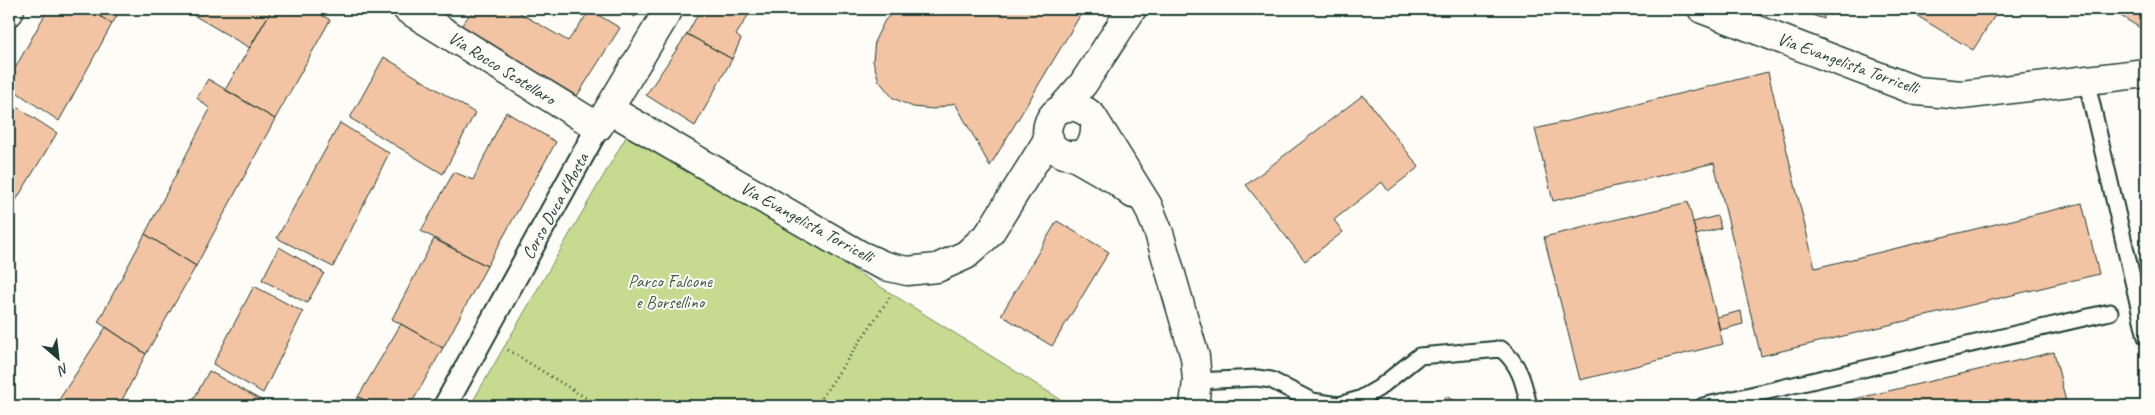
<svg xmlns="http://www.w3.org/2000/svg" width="2155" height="415" font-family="Caveat,sans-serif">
  <rect width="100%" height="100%" fill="#fdfcf7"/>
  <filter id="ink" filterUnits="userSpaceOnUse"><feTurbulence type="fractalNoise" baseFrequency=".02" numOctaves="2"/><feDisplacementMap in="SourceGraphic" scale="10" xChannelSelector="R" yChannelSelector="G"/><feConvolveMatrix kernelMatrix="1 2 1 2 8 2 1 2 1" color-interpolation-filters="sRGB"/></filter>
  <g filter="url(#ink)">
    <path fill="#c7db90" stroke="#738c62" d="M630,130L1071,406H470Z"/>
    <path fill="#f3c4a3" stroke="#1f3d34" d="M48,9H89L112,24L59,121L9,87V79Z
      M89,9H121L112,24Z
      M183,9H272L250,48Z
      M272,9H312L330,20L275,119L225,90Z
      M474,9H513L568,41L590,10L620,28L577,96L461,26Z
      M621,9H640L635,17Z
      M701,9H752L736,35L741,39L732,59L687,34Z
      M898,9H1084L990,166L955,103L934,109L913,107L893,98L879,81L873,61L875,40L885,20Z
      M1794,9H1824V19Z
      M1906,9H1999L1973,50Z
      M2109,9H2146V22L2142,29Z
      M687,34L732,59L695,126L646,95Z
      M384,57L475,113L443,174L350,118Z
      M1768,72L1815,268L2082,203L2099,274L1761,356L1714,163L1553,201L1535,129Z
      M208,79L275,119L196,266L145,234L210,109L197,98Z
      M1363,95L1419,167L1388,191L1382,182L1334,220L1343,232L1305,261L1246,185Z
      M9,102L57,133L9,212Z
      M506,112L556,142L487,266L421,231L454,172L473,180Z
      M340,123L389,153L333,267L277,238Z
      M1688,202L1723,344L1580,380L1544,237Z
      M1717,216L1721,228L1696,235L1693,222Z
      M1057,221L1109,252L1052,346L1001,315Z
      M145,234L196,266L146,354L98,322Z
      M434,239L487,266L443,348L392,319Z
      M279,247L324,273L307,303L262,280Z
      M254,286L303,312L263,393L213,364Z
      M1741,311L1743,324L1720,330L1717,317Z
      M401,324L443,348L410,406H377L358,397Z
      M106,327L146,354L119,406H55Z
      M2054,352L2067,406H1825Z
      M209,371L266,403L264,406H190Z
      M1446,396L1462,406H1441Z
      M358,397L377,406H353Z"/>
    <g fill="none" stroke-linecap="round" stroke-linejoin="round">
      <defs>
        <path id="service" d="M2086,79L2146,337
          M1197,381L1257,378L1271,380L1312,401L1339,405L1360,399L1379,388L1419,356L1501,349C1520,364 1524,384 1529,406
          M1703,406L2110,312"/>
        <path id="pedestrian" d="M445,406L598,127"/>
        <path id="minor" d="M407,9L598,127L669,9
          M1702,9L1917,91L1962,95L2146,73
          M9,12L10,9
          M1062,108L1083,84L1132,9
          M609,109L860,255L885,266L907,271L937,268L966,255L989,234L1049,138
          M1095,124C1098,171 1040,160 1048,125C1050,117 1056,111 1063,108C1074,104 1084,109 1092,116L1148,206L1159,233L1195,357L1197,381L1194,406
          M1072,155L1114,179L1133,194"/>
      </defs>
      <use href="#service" stroke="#1f3d34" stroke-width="19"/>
      <use href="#pedestrian" stroke="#1f3d34" stroke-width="26"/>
      <use href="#minor" stroke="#1f3d34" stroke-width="31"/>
      <path stroke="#1f3d34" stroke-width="3" stroke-dasharray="1 4" stroke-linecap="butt" d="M508,350L599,406
        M816,406L890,297"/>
      <use href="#service" stroke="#fdfcf7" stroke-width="15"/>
      <use href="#pedestrian" stroke="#fdfcf7" stroke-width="22"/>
      <use href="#minor" stroke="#fdfcf7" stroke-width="28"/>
    </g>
  </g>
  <g text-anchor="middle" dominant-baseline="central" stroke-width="4" stroke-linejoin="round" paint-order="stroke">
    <g font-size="18" fill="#1f3d34" stroke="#fdfcf7">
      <text transform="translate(1848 63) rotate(20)">Via Evangelista Torricelli</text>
      <text transform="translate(502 68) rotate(32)">Via Rocco Scotellaro</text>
      <text transform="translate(555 206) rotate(-61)">Corso Duca d'Aosta</text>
      <text transform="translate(807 222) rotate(29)">Via Evangelista Torricelli</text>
    </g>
    <g font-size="18" fill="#415d46" stroke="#fdfcf7">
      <text x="670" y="281">Parco Falcone<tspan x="670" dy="21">e Borsellino</tspan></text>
    </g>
  </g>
  <rect width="2155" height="415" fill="none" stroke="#fdfcf7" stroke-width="30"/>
  <rect x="15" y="15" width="2125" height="385" fill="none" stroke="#1f3d34" stroke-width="2" filter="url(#ink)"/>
  <g transform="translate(58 358) rotate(152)" stroke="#fdfcf7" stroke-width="4" paint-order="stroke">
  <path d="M0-4L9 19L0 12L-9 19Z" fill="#1f3d34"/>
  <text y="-8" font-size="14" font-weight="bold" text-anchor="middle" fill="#1f3d34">N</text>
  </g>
</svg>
